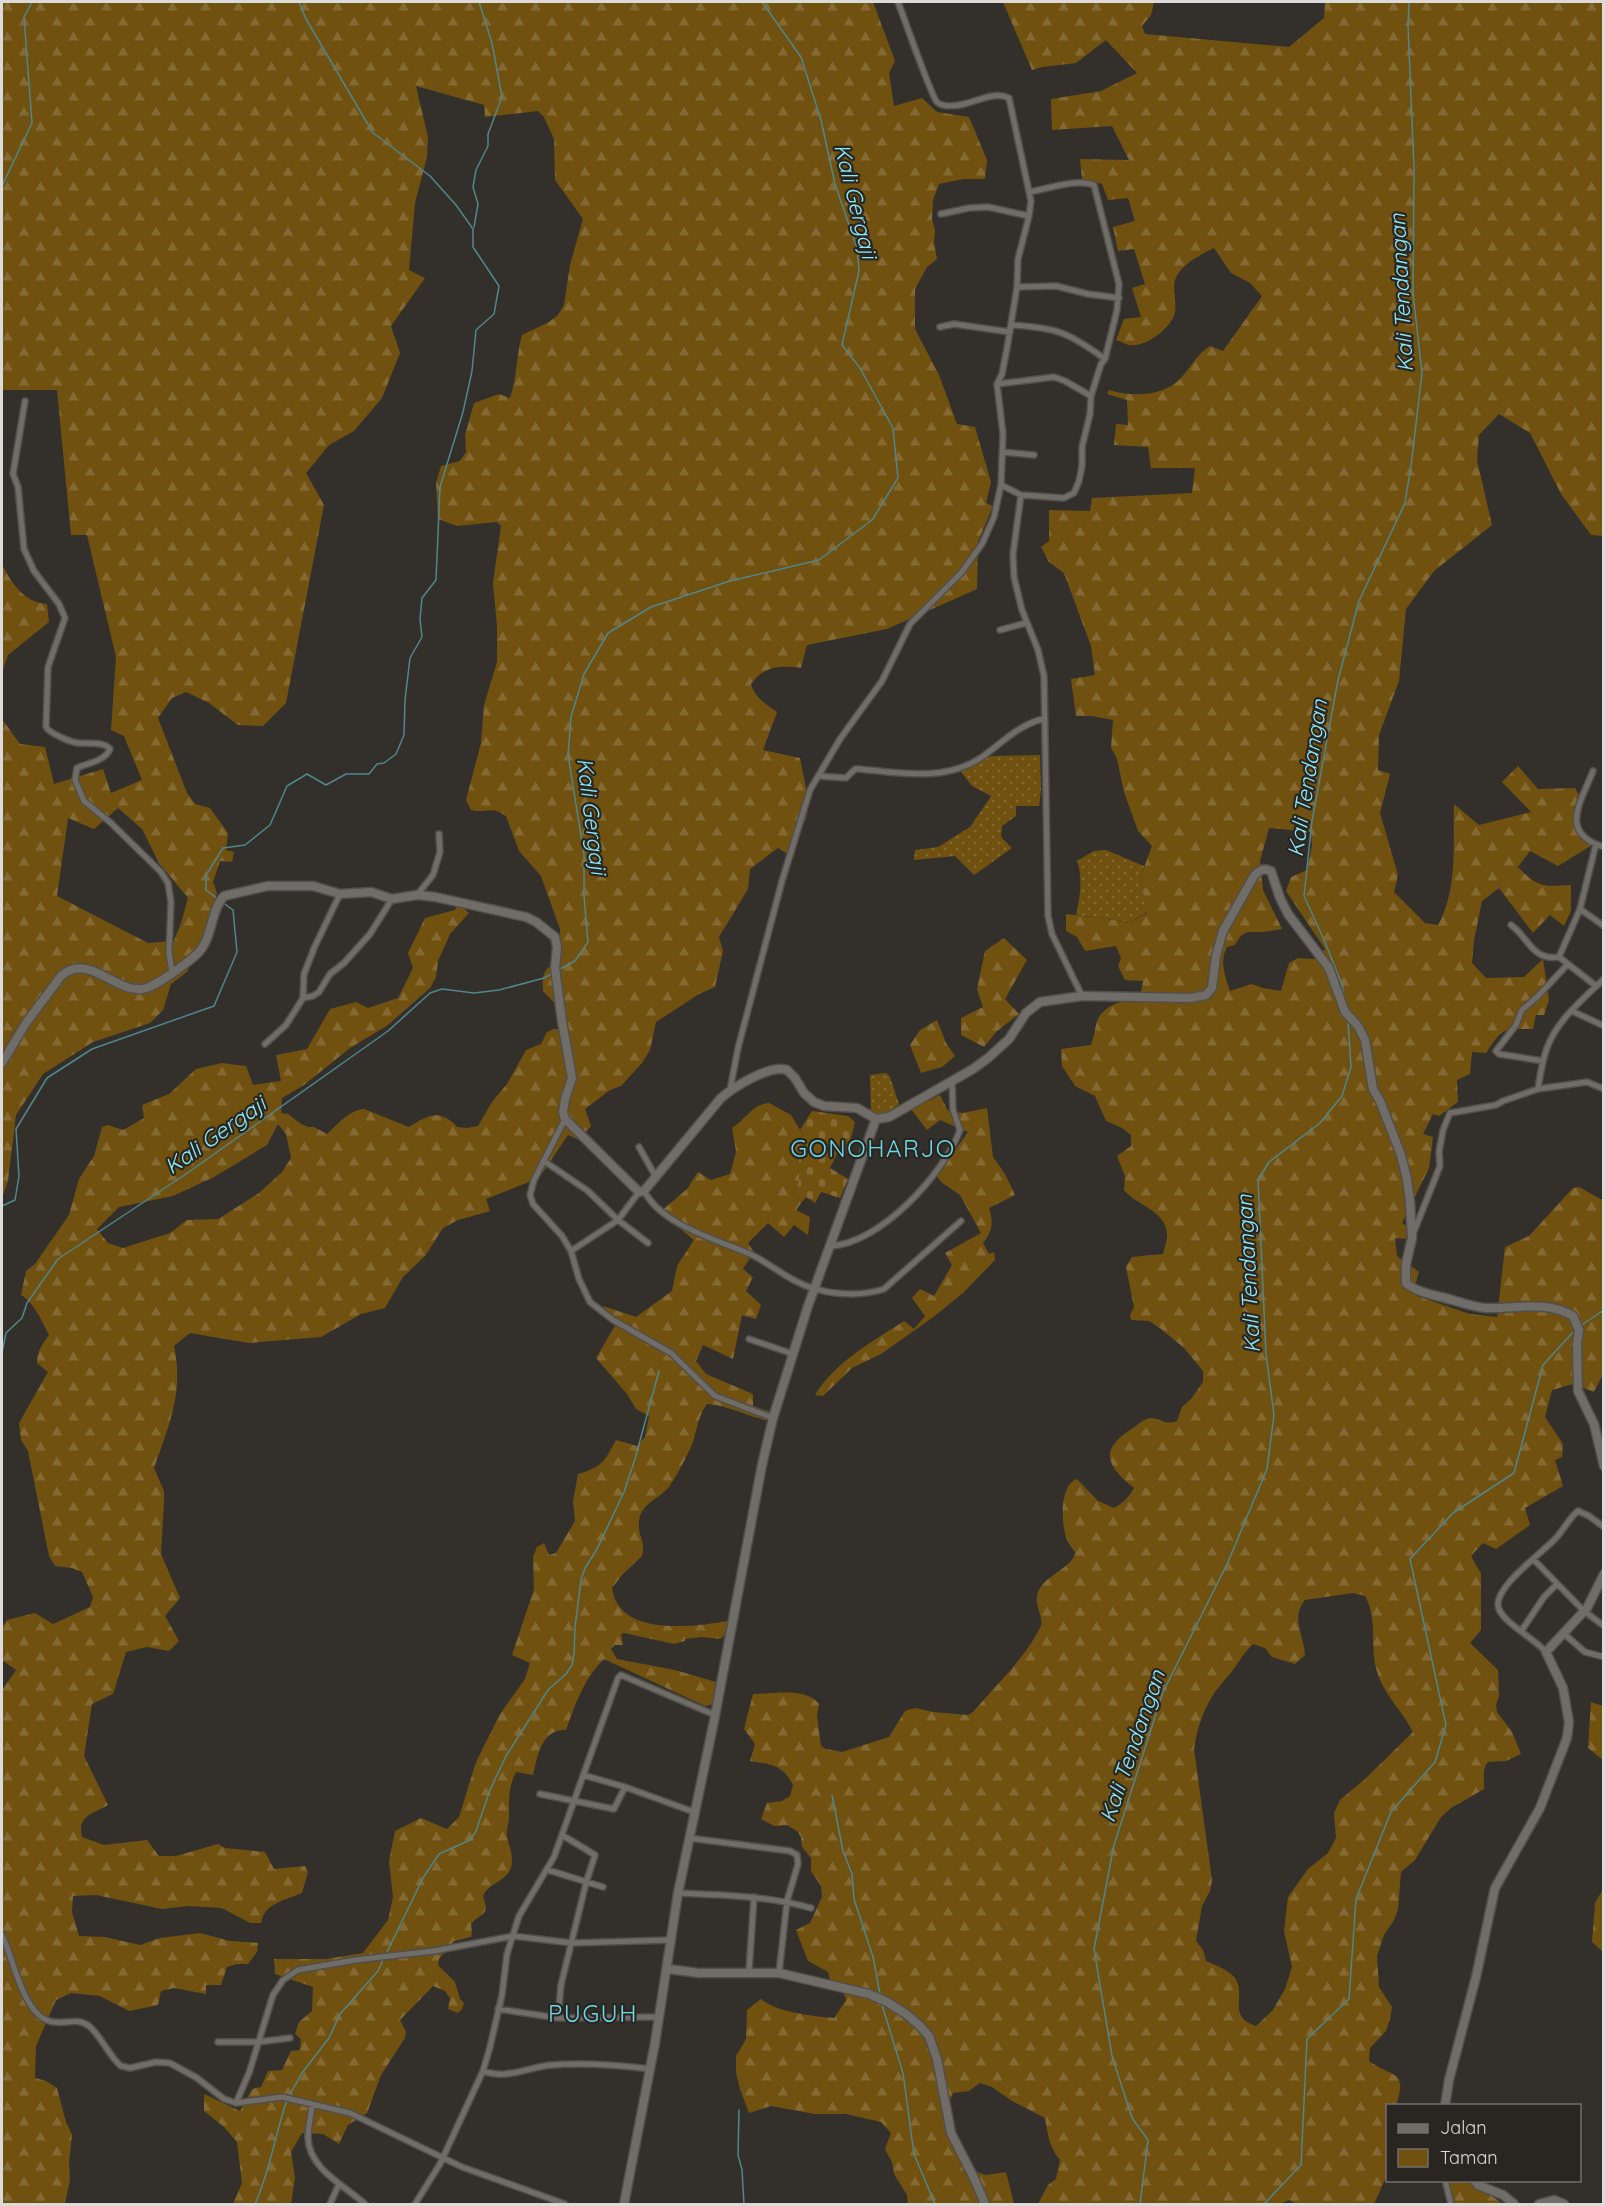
<svg xmlns="http://www.w3.org/2000/svg" width="1605" height="2206" font-family="Quicksand,sans-serif">
  <defs>
    <pattern id="green-dots" width="8" height="8" patternUnits="userSpaceOnUse" patternTransform="scale(1.5)"><rect width="8" height="8" fill="#705110"/><path d="M2 2h.1M6 6h.1" fill="none" stroke="#846932" stroke-width="1.8" stroke-linecap="round"/></pattern>
    <pattern id="forest-firs" width="22" height="20" patternUnits="userSpaceOnUse" patternTransform="scale(1.5)"><rect width="22" height="20" fill="#705110"/><path d="M5 1l3.5 6h-7zM16 11l3.5 6h-7z" fill="#846932"/></pattern>
    <pattern id="cemetery-stones" width="16" height="16" patternUnits="userSpaceOnUse" patternTransform="scale(1.5)"><rect width="16" height="16" fill="#705110"/><path d="M2 7V4a2 2 0 0 1 4 0v3zM10 15v-3a2 2 0 0 1 4 0v3z" fill="#846932"/></pattern>
  </defs>
  <rect width="100%" height="100%" fill="#33302c"/>
  <path fill="url(#green-dots)" d="M1040,755L1041,791L1039,806H1016V816L1002,826L1001,837L1012,848L974,875L955,856L914,860L915,850L938,847L970,827L991,796L972,786L961,772L991,756Z
    M1106,850L1144,866L1140,878L1147,912L1131,922L1076,915C1080,899 1083,876 1077,861L1094,851Z
    M886,1073L890,1077L899,1104L889,1113L879,1115L871,1111L870,1075Z"/>
  <path fill="url(#forest-firs)" fill-rule="evenodd" d="M2,2H873L895,61L889,73L894,106L922,98L937,112L969,117L987,160L985,179H963L939,184L933,200L932,219L935,230L934,243L937,259L927,267L915,289V329L939,375L957,424L975,427L991,482L986,503L993,506L978,542L977,589L887,629L807,645L801,668C781,665 763,666 751,684C755,698 766,704 777,712L763,750L800,758L809,804L806,819L799,832L794,858L778,848L750,869L748,889L719,937L723,951L715,987L699,994L656,1022L650,1050L642,1063L621,1086L610,1090L585,1109L591,1126L579,1140L568,1135L539,1178L486,1199L490,1211L458,1220L443,1228L425,1256L403,1277L385,1308L361,1314L321,1337L249,1343L190,1333L174,1346C184,1392 169,1425 154,1468L164,1491V1502L161,1554L180,1598L165,1616L179,1641L169,1651L147,1647L126,1652L113,1694L92,1704L84,1756L108,1805C92,1814 77,1816 82,1837L104,1845L147,1840L159,1856H176L218,1844L225,1848L265,1852L274,1869L305,1866L308,1872L302,1893C286,1900 264,1903 261,1923H250L222,1908L188,1906L162,1909L96,1895L73,1896L72,1912L79,1936L105,1937L140,1945L160,1938L200,1933L230,1941L258,1943L257,1952L248,1964H237L227,1967L221,1985H206V1994L174,1988L161,1991L158,2005L129,2011L100,1996L71,1993L56,2000L36,2046L35,2078L46,2081L57,2088L66,2122L72,2135L69,2163L70,2180L65,2203L68,2204H2V1690L16,1670L2,1660V1628L7,1620L35,1613L53,1624L90,1607L93,1597L82,1572L72,1568L55,1566L49,1556L28,1451L21,1440L19,1423L48,1372L37,1363C37,1351 42,1345 49,1335C42,1322 34,1302 21,1295L26,1271L35,1264L69,1215L79,1179L94,1156L102,1127L108,1125L123,1130L144,1118L142,1105L169,1094L196,1069L222,1063L246,1066L253,1085L281,1081L276,1055L307,1049L330,1009L356,1002L368,1008L398,998L413,968L408,953L425,918L455,910L458,904L469,913L450,934L438,961L436,977L430,988L388,1025L350,1048L304,1085L282,1098L281,1113L288,1114L301,1124L308,1127H314L327,1134C337,1125 349,1110 364,1109L409,1127C428,1115 440,1108 457,1127L467,1128L478,1126L492,1102L507,1084L526,1050L541,1044L547,1032L554,1029H568L566,1015L543,991C542,971 544,969 561,960L560,929L541,876L519,851L506,816C490,805 485,814 471,810L466,800L481,743L484,705L497,662V626L493,583L501,526L497,522L457,526L438,519L436,483L441,466L460,461L466,452L465,435L474,403L499,394L510,398C517,378 516,356 522,335L549,322L558,315L564,305L570,265L583,219L555,180L554,139L544,117L538,111L485,117L484,105L416,86L428,137L427,157L415,203L409,270L425,278L391,326L400,353L382,398L354,431L329,445L306,473L324,505L286,703L263,726L238,725L209,703L186,692L172,698L158,718L187,793L195,804L210,808L228,833L226,850L234,852L232,862L220,861L213,882L217,893L203,937L187,972L171,984L163,1010L150,1023L93,1042L43,1074L16,1115L8,1181L2,1198V719L20,744L45,747L54,784L103,769L111,793L142,780L124,736L111,730L116,657L87,535H71L57,390H2ZM118,808L142,829L159,863L188,898L181,923L174,941L148,943L57,896L68,818L94,829ZM278,1124L286,1134L291,1158L282,1172L259,1193L218,1219L187,1220L170,1233L123,1248L108,1243L97,1229L119,1207L173,1196L214,1177L267,1145Z
    M1003,2H1154L1151,15L1142,26L1145,34L1289,47L1324,18L1325,2H1603V536L1591,535L1561,494L1530,433L1499,414L1479,435L1477,460L1492,525L1434,571L1406,609L1399,681L1379,735L1378,770L1390,774L1380,813L1398,875L1394,892L1425,923L1438,925C1458,889 1453,844 1454,804L1479,825L1531,812L1502,782L1518,766L1538,789L1575,788L1583,803L1579,825L1592,845L1558,866L1530,851L1518,867C1537,887 1543,887 1571,885V911L1564,926L1550,915L1533,933L1499,888L1482,901L1474,940L1472,963L1486,978L1524,977L1543,959L1549,1000L1544,1015H1536L1533,1029C1503,1029 1503,1027 1486,1053L1472,1052L1470,1074L1457,1080L1458,1102L1439,1116L1433,1114L1423,1134L1433,1137L1429,1168L1402,1223L1408,1227L1406,1239L1395,1238L1397,1256L1419,1272L1415,1285L1417,1296L1470,1314L1497,1317L1505,1247L1529,1236L1573,1188L1579,1187L1604,1201L1603,1374L1594,1392L1573,1384L1552,1390L1545,1417L1563,1444L1562,1457L1555,1460L1563,1486L1525,1508L1530,1525L1496,1549L1483,1543L1471,1556L1481,1574V1630L1470,1643L1498,1670L1499,1696L1496,1705L1497,1712L1512,1732L1521,1754L1506,1761L1488,1762C1481,1770 1485,1779 1484,1789L1451,1808L1441,1817L1415,1860L1401,1872L1398,1909L1394,1920L1384,1935L1377,1956L1379,1987L1392,2007L1390,2019L1386,2031L1370,2048L1369,2061C1393,2078 1408,2070 1396,2105L1388,2106L1387,2175L1374,2204H1296L1289,2200L1279,2204H1038L1048,2185L1056,2179L1060,2160C1049,2147 1048,2135 1045,2118L1012,2101L992,2087L980,2083L969,2091L953,2093L950,2100L952,2129L976,2172L986,2175L1006,2172L1014,2204H908L907,2195L894,2174L892,2162L885,2149L891,2133L881,2122L846,2114H815L771,2106L749,2113L740,2089L736,2072V2056L746,2039L747,2010L761,1999C778,2013 812,2016 834,2018L846,2000L843,1990L832,1988L828,1972L808,1961L796,1930L810,1923L822,1897L821,1886L811,1871V1858L802,1847L801,1837L797,1831L787,1825L774,1826L761,1819L767,1803L782,1801L790,1796L793,1785C782,1764 772,1765 750,1761L755,1744L744,1729L753,1694C773,1694 806,1687 819,1704L817,1716L821,1746L826,1749L842,1752L889,1737L905,1711L911,1709L916,1708L933,1712L968,1715L973,1712C995,1686 1025,1658 1040,1628C1046,1616 1030,1604 1040,1588C1048,1575 1066,1570 1074,1557L1075,1552C1072,1548 1069,1544 1067,1540C1061,1525 1059,1485 1077,1479L1098,1501L1114,1508C1122,1504 1130,1496 1134,1488C1108,1467 1098,1451 1130,1430C1135,1427 1143,1419 1150,1418C1160,1417 1164,1426 1177,1421L1182,1407L1191,1399L1203,1382V1371L1184,1348L1161,1329L1149,1321L1131,1320L1130,1315L1134,1307L1126,1267L1132,1257L1163,1254C1164,1249 1167,1242 1167,1236C1168,1211 1137,1206 1124,1190L1125,1176L1117,1156L1131,1146V1135L1122,1128L1106,1121L1095,1096L1075,1086L1062,1066L1061,1049L1091,1045C1094,1037 1095,1028 1097,1021C1104,1004 1125,1000 1140,998L1143,981L1125,980L1118,966L1121,958L1116,946L1085,951L1077,937L1066,931V914L1131,922L1147,913L1140,878L1152,846L1138,831L1124,792L1117,759L1111,747L1113,720L1092,716H1076L1071,679L1095,675L1091,646L1064,573L1049,562L1041,547L1049,541V510L1090,511L1092,498L1192,493L1195,468H1151L1148,447L1114,445L1116,424L1128,425L1127,400L1107,394L1109,390C1131,397 1164,397 1181,378C1191,367 1197,354 1210,346L1223,351L1262,296L1250,283L1231,273L1214,248C1200,255 1181,264 1175,280C1172,289 1177,302 1175,312C1172,328 1145,348 1129,345C1125,344 1120,341 1116,340L1124,319L1141,317L1132,288L1145,284L1134,249L1118,251L1113,227L1135,221L1128,198L1108,200L1102,184L1082,179L1080,159L1129,160L1112,126L1052,130L1051,99L1101,91L1137,73L1106,40L1076,63L1042,67L1032,70ZM1269,828L1311,832L1312,846L1307,870L1291,877L1286,891L1325,949L1314,959L1298,958L1289,963L1281,991L1263,988L1252,984L1230,991C1225,976 1219,962 1227,947L1235,945C1243,931 1245,932 1260,932C1267,932 1275,930 1282,929L1263,890L1260,861ZM1353,1593L1365,1596C1378,1619 1370,1644 1376,1668C1382,1693 1402,1710 1413,1732L1365,1779L1340,1800L1334,1813L1336,1838L1328,1853L1308,1869L1288,1897L1284,1931L1292,1967L1285,1989L1273,2010L1256,2026C1226,2016 1247,1996 1235,1978C1229,1970 1215,1965 1206,1961L1203,1950L1196,1941L1202,1906L1210,1891L1212,1880L1194,1749C1197,1729 1203,1709 1215,1692C1221,1683 1230,1675 1236,1666C1241,1658 1245,1652 1253,1644L1265,1648L1272,1657L1295,1664L1305,1655C1304,1633 1290,1619 1305,1600Z
    M2,564C11,583 25,603 47,604L49,622L8,655L2,673Z
    M1004,938L1027,960L1005,999L1019,1014L996,1032L984,1047L961,1035V1018L983,1007L977,989L985,951Z
    M937,1020L946,1043L955,1056L942,1067L921,1073L910,1045L920,1030Z
    M940,1095L948,1111L963,1113L987,1108L993,1157L1005,1174L1015,1195L989,1208C994,1222 992,1232 983,1243L989,1254L994,1252L995,1260L963,1293L932,1318L881,1354L852,1368L823,1396L815,1395C835,1362 872,1342 904,1321L914,1329L925,1316L912,1298L920,1289L934,1296L952,1265L945,1253L981,1233L960,1195L941,1182L937,1176L968,1132L940,1120L927,1130L911,1109Z
    M769,1103L791,1115L803,1135L799,1152V1181L793,1195L802,1202L796,1210L810,1217L808,1235L794,1225L784,1237L768,1223L748,1243L754,1252L743,1269L753,1277L746,1291L761,1305L756,1319L742,1315L733,1359L703,1345L696,1361L706,1374L753,1394V1406L771,1412L766,1420C746,1416 727,1405 707,1404C699,1415 698,1425 694,1438C690,1452 677,1475 669,1487C660,1498 645,1502 640,1516C635,1536 647,1539 642,1556L622,1575L612,1588C618,1637 694,1627 728,1621L724,1636L720,1639L702,1637L685,1639V1641L674,1644L624,1633L621,1634L623,1645H615L611,1649L617,1659L675,1670L716,1682L718,1689L714,1704L705,1706L604,1659C584,1678 575,1705 566,1730C542,1728 537,1757 533,1775L516,1772C508,1788 509,1800 509,1817C509,1823 506,1830 507,1836C509,1847 514,1855 511,1868C506,1882 486,1884 483,1897C491,1916 480,1913 471,1924L472,1933L471,1937L454,1941L439,1959L438,1965L455,1982L460,1999L464,2003L462,2009L458,2013L448,2009L450,1998L445,1991L433,1986L400,2020L406,2032L405,2038L381,2075L367,2113L348,2125L339,2144L323,2134L302,2133L291,2152L295,2178L291,2204H233L242,2183L237,2142L223,2126L204,2111V2094L240,2111L252,2089L261,2087L268,2071L282,2070L291,2051L300,2050L301,2039L295,2034L299,2022L312,2011L313,1987L275,1974L274,1959H326L363,1953L388,1920L393,1897L389,1861L395,1831L421,1818L447,1829L459,1817L476,1762L500,1714L525,1679L530,1663L512,1655L534,1589L533,1557L537,1547L544,1543L549,1555L556,1553L575,1521L573,1501L578,1474C602,1467 604,1462 616,1440L637,1446L645,1437L649,1416L636,1409L627,1394L596,1358L616,1324L603,1306L636,1317L672,1291L677,1266L694,1240L660,1212L687,1189L698,1172L711,1180L730,1174L736,1152L732,1128C745,1120 753,1104 769,1103Z
    M1591,1702L1603,1706V1760L1588,1748Z
    M1603,1889V1952L1592,1942L1595,1903Z
    M1446,2181H1471L1503,2204H1449Z"/>
  <path fill="url(#cemetery-stones)" d="M812,1111L848,1116L855,1122L847,1153L839,1150L830,1168L848,1179L840,1198L821,1192L815,1203L806,1197L802,1202L793,1195L799,1181V1152L803,1135L800,1130Z"/>
  <g fill="none" stroke-linecap="round" stroke-linejoin="round">
    <path stroke="#50868c" stroke-width="1.5" d="M2,186L32,123L24,17L32,2
      M474,227L478,204L473,187L476,170L488,146V134L502,97L492,43L479,2
      M218,899L206,890V875L223,848L245,845L270,825L287,786L307,774L326,785L346,774H369L377,764L384,763L396,754L404,735L405,700L410,658L422,637L420,619L422,598L436,580L440,487L463,412L472,371L476,330L494,314L499,286L473,247V229L456,205L430,176L373,133L306,19L299,2
      M560,969L575,961L588,942L584,896V854L568,755L571,717L584,674L608,633L651,607L730,581L819,560L872,520L898,478L893,428L860,368L842,345L859,271L857,248L835,184L821,120L801,57L762,2
      M1345,1002L1342,985L1325,942L1304,896L1312,821L1338,680L1359,601L1405,503L1411,466L1422,373L1413,293L1414,168L1408,26L1409,2
      M2,1206L15,1200L19,1176L16,1129L47,1078L92,1049L214,1006L237,952L233,910L222,902
      M1580,1326L1604,1310
      M2,1353L6,1333L22,1318L27,1303L58,1259L186,1174L388,1031L430,993L442,989L474,993L499,990L544,978L553,973
      M832,1795L843,1851L852,1874L854,1899L873,1957L880,1994
      M385,1956L423,1878L439,1854L470,1840L476,1831L490,1790L506,1756L548,1690L566,1674L572,1665L574,1654L575,1627L581,1580L585,1568L597,1549L624,1492L635,1459L659,1371
      M882,2005L903,2073L914,2154L935,2204
      M289,2096L302,2073L329,2038L340,2014L378,1971L383,1960
      M739,2110L738,2155L742,2170L744,2204
      M255,2204C270,2172 275,2134 287,2100
      M1140,2204L1148,2140L1132,2118L1112,2056L1094,1949L1114,1845L1163,1692L1228,1562L1267,1469L1274,1415L1266,1354L1258,1180L1269,1162L1320,1123L1342,1096L1351,1067L1348,1021
      M1264,2204L1301,2165L1307,2039L1349,1999L1356,1899L1391,1812L1435,1762L1446,1725L1410,1559L1453,1513L1514,1473L1543,1365L1576,1329"/>
    <defs>
      <path id="street" d="M898,2C903,15 932,98 937,102C943,108 955,106 964,104C978,101 995,91 1009,98L1031,201L1029,216L1018,259L1017,287L1007,348L1002,374L997,384L1003,434L1001,485L1021,495L1013,554L1014,577L1022,610L1038,650L1044,676L1048,916L1052,934L1082,996
        M941,214L969,208L988,207L1029,216
        M1017,287L1056,286L1088,294L1119,298
        M1011,325C1057,328 1068,332 1105,359
        M940,327L954,324L1010,332
        M997,384L1054,377L1065,381L1091,396
        M25,401L13,474L18,487L24,549L34,571L59,604L65,618L48,667L46,727C49,733 72,743 79,743C88,744 104,741 110,749C105,761 88,763 77,768L75,780L84,801L111,823L161,872L168,883L171,902L169,953L172,972
        M1002,452L1034,455
        M1021,495L1064,498L1074,493L1079,481L1082,466V447L1090,414L1091,396L1101,364L1105,359L1117,310L1119,284L1094,185C1076,178 1048,189 1029,192
        M1000,630L1026,623
        M1593,771C1581,802 1558,833 1604,847
        M818,776L846,778L855,769H859C900,773 946,782 982,757C1006,740 1015,727 1045,718
        M1596,844L1580,909L1559,957L1596,986
        M417,895L433,875L440,852L439,834
        M1580,909L1604,926
        M1511,925C1529,938 1532,961 1559,957
        M303,998L304,974L315,946L340,894
        M1572,1011L1604,1026
        M265,1044L286,1025L303,998L313,996L319,992L330,974L344,963L370,934L392,899
        M1543,1061L1499,1054L1496,1051L1516,1025L1522,1010L1538,996L1568,964
        M1538,1089L1587,1082L1604,1089
        M730,1090L738,1048L782,881L810,790L840,739L882,681L910,624L961,573L982,544L994,517L1001,485
        M565,1119L534,1180L530,1195L533,1204L562,1236L571,1251L579,1279L590,1302L613,1320L671,1353L715,1396L773,1418
        M639,1147L656,1177
        M544,1161L588,1191L618,1220L648,1243
        M644,1191C663,1226 716,1239 750,1254C773,1265 788,1281 815,1289C837,1295 863,1296 884,1289L961,1221
        M1413,1234L1440,1166L1439,1152L1443,1130L1450,1113L1496,1105L1503,1101L1538,1089C1540,1076 1542,1061 1547,1048C1557,1020 1583,999 1604,979
        M830,1246C880,1244 944,1174 960,1130L953,1110L952,1081
        M571,1251L618,1220L639,1192
        M749,1339L793,1354
        M1533,1559L1584,1611L1604,1626
        M1522,1630L1544,1597L1557,1584
        M1563,1633L1585,1652L1604,1657
        M1546,1652C1534,1638 1505,1624 1499,1609C1490,1590 1542,1553 1555,1539C1563,1531 1569,1518 1578,1511L1589,1516L1604,1527
        M583,1775L625,1787L694,1812
        M540,1794L614,1809L625,1787
        M689,1838L790,1851L797,1855L798,1864L787,1901L779,1973
        M548,1870L603,1887
        M678,1893C723,1895 767,1896 811,1908
        M2,1935C13,1958 23,2013 49,2021C63,2026 76,2016 89,2026C102,2037 108,2055 121,2066L130,2068L156,2062L170,2063L197,2078L224,2099L236,2103L282,2097L350,2113L462,2167L565,2204
        M749,1971L754,1897
        M498,2009L558,2018L659,2017
        M558,2018L561,1985L586,1883L595,1855L562,1835
        M218,2042H258L290,2038
        M483,2071C506,2080 528,2067 552,2065C585,2062 618,2065 651,2069
        M236,2103L249,2073L273,1995L283,1980L298,1970L355,1960L434,1951L513,1936L572,1943L671,1940
        M312,2105C311,2116 308,2127 308,2138C309,2169 345,2186 365,2204
        M1445,2180L1451,2204
        M330,2204L339,2184
        M415,2204L440,2164L483,2071L490,2047L502,1995L507,1954L519,1916L554,1857L618,1678L621,1675L715,1715"/>
      <path id="secondary" d="M2,1063L26,1023L61,976C88,952 114,992 142,989C156,987 187,963 197,954C213,939 210,911 224,896L268,886H313L340,894L371,892L392,899L417,895L435,897L526,917L536,922L555,937L557,948L555,968L562,1021L572,1078L565,1099L563,1112L565,1119L639,1192L644,1191L721,1098C734,1087 770,1064 787,1070L795,1078L804,1093L814,1102L824,1106L857,1108L876,1119
        M668,1969L699,1973H779L869,1994L887,2002L906,2014L919,2025L929,2036L937,2059L951,2133L975,2180L985,2204
        M1445,2106L1449,2080L1476,1977L1495,1888L1540,1808L1567,1738L1569,1722L1563,1688L1546,1652L1587,1608L1604,1574
        M1474,2180L1478,2185L1503,2195L1514,2204
        M624,2204L655,2043L678,1893L714,1721L762,1465L773,1418L808,1306L876,1119L889,1117L973,1069L988,1058L1009,1039L1026,1013L1040,1002L1082,996L1191,998L1206,995L1212,988L1216,956L1223,931L1254,876C1259,871 1263,867 1271,871L1280,898L1288,914L1329,968L1345,1012L1358,1026L1365,1040L1373,1089L1380,1101L1401,1155L1407,1179L1410,1202L1412,1238L1406,1264V1283C1415,1291 1429,1294 1441,1297C1455,1300 1471,1307 1486,1308C1516,1309 1546,1300 1573,1316L1579,1330L1577,1344L1578,1391L1594,1424L1604,1466
        M1539,2204L1554,2200L1564,2204"/>
    </defs>
    <use href="#street" stroke="#514f4b" stroke-width="8"/>
    <use href="#secondary" stroke="#514f4b" stroke-width="11"/>
    <use href="#street" stroke="#706d68" stroke-width="5"/>
    <use href="#secondary" stroke="#706d68" stroke-width="8"/>
  </g>
  <g text-anchor="middle" dominant-baseline="central" stroke-width="4.5" stroke-linejoin="round" paint-order="stroke">
    <g font-size="22" font-style="italic" fill="#8ce9f6" stroke="#292622">
      <text transform="translate(856 201) rotate(76)">Kali Gergaji</text>
      <text transform="translate(1401 293) rotate(-93)">Kali Tendangan</text>
      <text transform="translate(1307 778) rotate(-81)">Kali Tendangan</text>
      <text transform="translate(592 816) rotate(83)">Kali Gergaji</text>
      <text transform="translate(215 1135) rotate(-35)">Kali Gergaji</text>
      <text transform="translate(1248 1274) rotate(-93)">Kali Tendangan</text>
      <text transform="translate(1132 1746) rotate(-71)">Kali Tendangan</text>
    </g>
    <g font-size="24" letter-spacing="1.5" fill="#6fd9e8" stroke="#292622">
      <text x="873" y="1148">GONOHARJO</text>
      <text x="593" y="2013">PUGUH</text>
    </g>
  </g>
  <rect width="1605" height="2206" fill="none" stroke="#dddbd9" stroke-width="6"/>
  <rect x="1386" y="2104" width="195" height="78" fill="#292622" stroke="#716e6b" stroke-width="1.5"/>
  <rect x="1398" y="2124" width="30" height="9" fill="#706d68" stroke="#716e6b" stroke-width="1.5"/>
  <text x="1440" y="2134" font-size="18" fill="#dddbd9">Jalan</text>
  <rect x="1398" y="2149" width="30" height="18" fill="#705110" stroke="#716e6b" stroke-width="1.5"/>
  <text x="1440" y="2164" font-size="18" fill="#dddbd9">Taman</text>
</svg>
